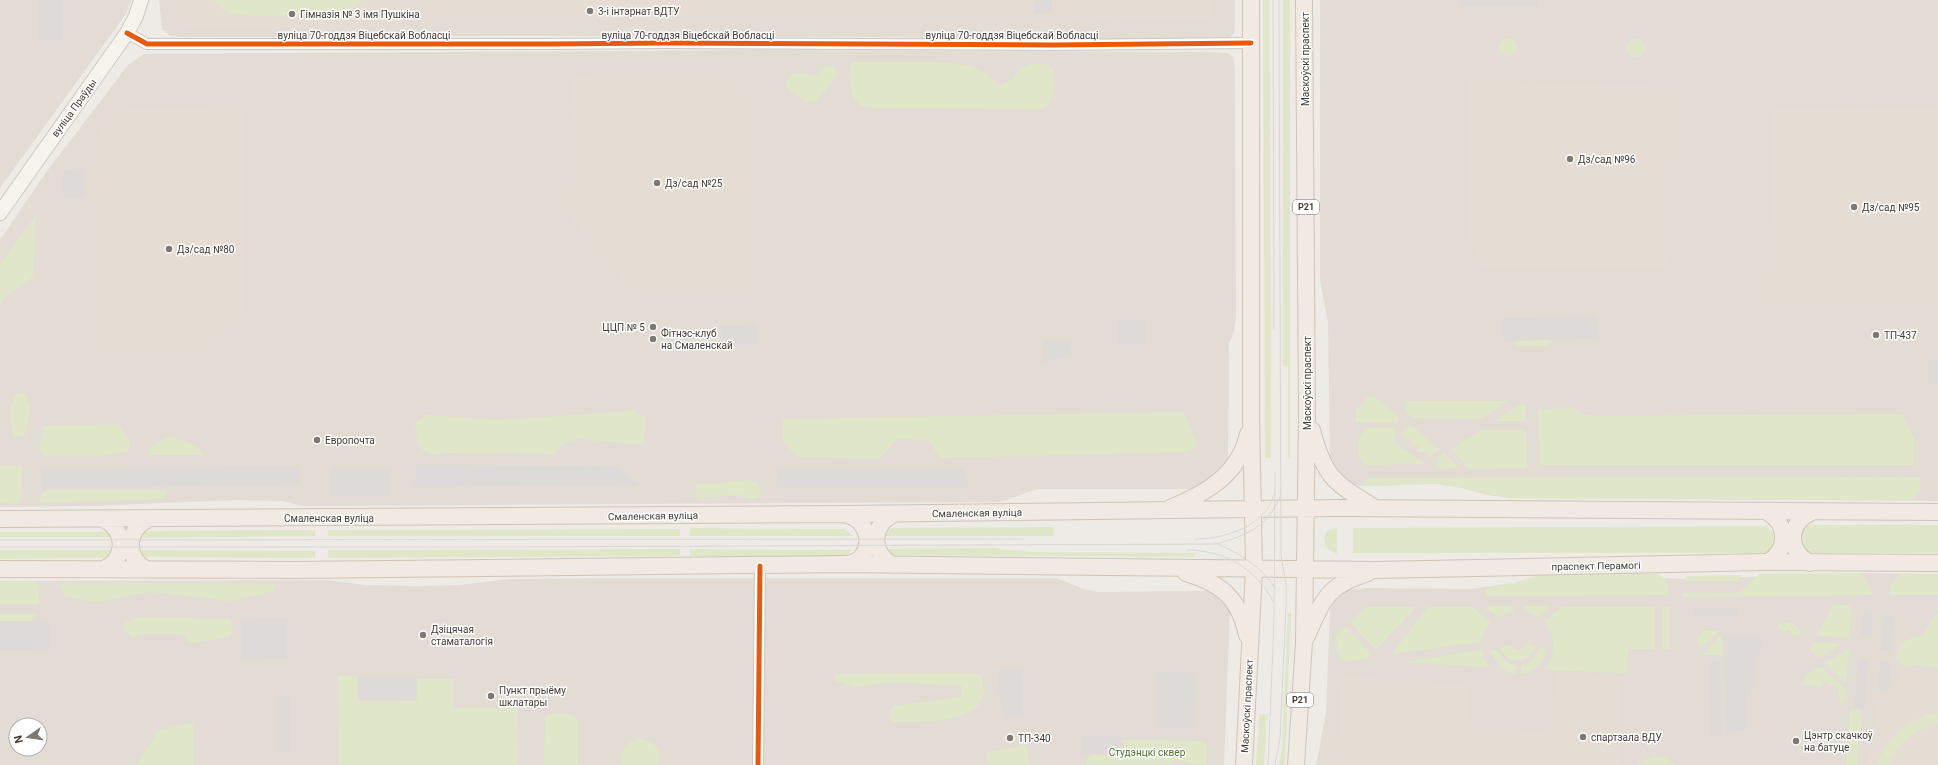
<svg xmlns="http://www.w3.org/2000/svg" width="1938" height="765" font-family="Roboto,sans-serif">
  <rect width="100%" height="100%" fill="#eeebe7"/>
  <path fill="#e2dcd5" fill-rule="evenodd" d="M0,0H131L126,14L0,188Z
    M159,0H1235V21L1234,34L1227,40L1045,41L890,37L541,36L184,37L170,36L162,29Z
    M1320,0H1938V501L1512,498L1487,495L1462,488L1436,484L1364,486L1351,485L1340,480L1330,462L1328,323L1320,280Z
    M759,50L1215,52L1227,53L1233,57L1235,68L1236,316L1234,331L1229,344L1228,459L1225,473L1203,486L1188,489H1037L1000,502L301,506L283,501L237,500L92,506L0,507V240L47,171L128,65L144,54Z
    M1858,573L1938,574V765H1316L1326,713L1330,610L1336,597L1347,590L1366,588L1471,589L1514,583L1543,575L1691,579Z
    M601,578H1056L1087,590L1100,592L1207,591L1217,594L1230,608L1224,765H0V581L327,580L365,585L420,586L460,585L508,579ZM16,725H40V749H16Z"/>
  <path fill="#e5ddd3" d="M183,0H400V28L183,29Z
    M425,0H1213V19L425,16Z
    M721,70L745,94V295L637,296L569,216L570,75Z
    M1469,81L1673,86L1670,268H1482L1467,232Z
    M242,105V315L203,352H95L96,138L114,110Z
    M1938,107V304L1769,305L1771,109Z
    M1904,670L1938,671V765H1869L1877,707Z
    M1556,672L1622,676L1618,765H1335L1343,674L1468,686L1466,726L1550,733Z"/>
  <path fill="#dfe7c8" d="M213,0H362C359,3 355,9 351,11C337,17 246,18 230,13C224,11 217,5 213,0Z
    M1263,0H1270L1271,458H1265Z
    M1283,0H1290V459H1288V366H1283Z
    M1499 47a9 9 0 1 1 18 0a9 9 0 1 1-18 0Z
    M1627 48a9 9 0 1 1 18 0a9 9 0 1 1-18 0Z
    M852,62H935L973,66L987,74L999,85L1013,79L1019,70L1029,64H1047L1053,70L1054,90L1050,103L1041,109L873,108L861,106L852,95L850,76Z
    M834,65L837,75L816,102C801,101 793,96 786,83L792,74L802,73L815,76L826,66Z
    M36,215L33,277L5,296L0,308V265Z
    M1552,340L1546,346H1514L1515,341Z
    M17,392L25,394L30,407L25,435L14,437C9,421 9,407 17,392Z
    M1367,397H1375L1397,415V423L1356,422V409L1362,405Z
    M1406,401H1508L1481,419L1413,418L1406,413Z
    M1519,405H1526V421H1495Z
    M1573,408L1583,415L1599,416L1902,414L1914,438L1913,465H1540L1539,409Z
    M634,411L645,418L644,445L579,439L564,443L555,454L443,453L430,455L418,446L415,424L425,415L496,420Z
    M1184,412L1197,446L1187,452L940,458L928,440L898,439L879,459L797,457L783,441V419Z
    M118,424L129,441V451L102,456H44L39,449L44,426Z
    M1410,424L1439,449L1428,459L1427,452H1419V446L1412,445V439H1404L1403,432Z
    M1366,428H1395V442L1424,464L1366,465C1355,457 1357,436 1366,428Z
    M1482,430H1526L1527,468L1470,469L1451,449Z
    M168,437C183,440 195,442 204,455H148L149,448Z
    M1444,453L1459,468L1442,469L1436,465L1438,457Z
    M0,465L22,466V495L18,504L0,503Z
    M1920,477V492L1911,500L1512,498C1487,495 1462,486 1437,484C1411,482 1385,489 1360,485L1369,478Z
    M747,480L757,482L761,491L759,497L751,500L739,495L699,498L695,492L696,485L700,483L711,484Z
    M46,490H166L165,499L41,503L40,497Z
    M1809,525H1938V553H1811L1805,550L1800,545L1801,532Z
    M1767,526L1773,532L1776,540L1773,549L1765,553H1353V528Z
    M1053,527L1054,536H881L887,530L893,528Z
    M1337,527V554L1326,548L1324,538L1327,531Z
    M690,528L844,529L854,536H689Z
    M680,529V536H328V530Z
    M315,530V536L136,538L140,534L147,531Z
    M0,532H107L113,537H0Z
    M992,548L1030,552L1195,553V557L890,555L881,549Z
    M680,549V556L328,558V550Z
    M690,549L852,550L849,554L843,556H690Z
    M0,550H114L108,557L104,558L0,559Z
    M135,550L315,551V558L149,557L141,555Z
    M1858,573L1865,578L1872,595L1683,597V593H1739L1760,574Z
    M1542,574H1657L1667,579L1668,595L1486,596V589L1513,583Z
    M1901,574H1938V595H1890C1892,585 1892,580 1901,574Z
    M1743,575L1736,581H1685L1687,576Z
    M20,581L34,582L39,587V604H0V582Z
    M60,583L276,584L274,591L231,601L151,592L95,602L64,596Z
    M1833,605H1852L1849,638L1817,635Z
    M1485,606H1513V612L1497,617Z
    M1523,606H1551L1539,617L1524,611Z
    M1366,607H1411L1415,608L1376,650L1350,623Z
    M1428,607H1472L1491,622L1479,642L1392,654Z
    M1562,607H1655V649H1628L1627,673L1546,670C1556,650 1556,641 1545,621Z
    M1662,607H1669V649H1662Z
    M1288,613H1291L1285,759L1284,765H1279L1282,749Z
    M0,614H39L32,621H0Z
    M1935,615H1938V668L1915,665L1905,667L1896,659L1900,644L1912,638L1922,637Z
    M141,617L230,619L233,631L229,637L190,643L182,634H147L132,637L123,629L126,622Z
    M1785,622C1794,623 1798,626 1801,634L1793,635L1789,630L1783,632L1777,628L1779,624Z
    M1346,627L1371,654L1367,659L1344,661L1337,653L1336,635Z
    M1703,631H1719L1699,650L1698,638Z
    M1722,634L1723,655H1703Z
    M1814,642L1843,644L1819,658L1810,649Z
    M1527,644L1536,646C1527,664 1511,666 1500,649L1510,645L1515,650H1520Z
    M1540,648L1547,649C1543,663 1535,673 1521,674V666L1531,662Z
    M1849,649L1846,683L1825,663Z
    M1483,650L1484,659L1489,667L1403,662Z
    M1497,650L1506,662L1517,666L1516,674C1502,672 1497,665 1491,651Z
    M1815,668H1822L1846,689L1844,703H1840L1838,687L1824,682L1821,687L1804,685L1806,675Z
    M966,673L981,675C982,680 984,686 984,691C981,726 916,721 892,722L889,712L893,706L939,700L961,696L962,686L891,682L856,687L834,680L836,674Z
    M338,676H357V701H417V679H453V708H517L518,765H339Z
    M1850,709L1862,710L1857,765H1846Z
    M1938,712V723C1915,729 1898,744 1888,765H1877C1885,739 1911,717 1938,712Z
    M551,714H572L578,719V765H544L545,719L546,715Z
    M1259,714H1267L1264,765H1256Z
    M193,723L194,765H136L159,730Z
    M638,739C653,739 663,750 659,765H622C618,752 626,742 638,739Z
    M1124,740L1201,741L1207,744L1206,765C1202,765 1194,765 1190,764C1182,760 1177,757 1170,765H1086V761L1091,755H1124Z
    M1023,744L1027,747L1030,765H989L987,763V752C999,749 1013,751 1023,744Z
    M1653,756L1665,757L1674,765H1638Z"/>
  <path fill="#dddad7" d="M37,0H63L62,40H37Z
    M1034,0H1052V13H1034Z
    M1460,0H1538V6H1460Z
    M83,169L84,197L63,198V170Z
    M1597,315L1598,338L1503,341L1502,319Z
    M1119,320H1147V345H1119Z
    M757,325V345H721V326Z
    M1043,340H1071V355L1043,363Z
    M1938,360V384H1928V361Z
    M416,465L617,466L639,485L415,487Z
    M300,466V485L41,488V469Z
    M777,468L963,469L968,487H777Z
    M331,469H390V497H331Z
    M1695,608H1738V616L1695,617Z
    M1863,612L1873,613L1871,636H1861Z
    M1884,615L1895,616L1891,651L1881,650Z
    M287,618V658L242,659L241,619Z
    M0,621H49V651L0,650Z
    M1761,635V655L1756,656V684L1746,700L1747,730L1726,731L1724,636Z
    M1858,660H1868L1864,709H1854Z
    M1880,661L1890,662L1888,691L1878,690Z
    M1710,662H1720L1721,736H1711Z
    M998,669H1022L1023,715H1005L999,693Z
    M1156,672L1197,673L1195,729L1156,727Z
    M358,676H416V700L358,699Z
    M276,696H289L290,753H277Z
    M1081,736L1122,737V752L1081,753Z"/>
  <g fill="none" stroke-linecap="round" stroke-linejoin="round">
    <defs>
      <path id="street" d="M127,33L147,44H551L664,43L1054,45L1251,43
        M758,765L760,566"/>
      <path id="secondary" d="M0,213L127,33L136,16L141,0"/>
      <path id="primary" d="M1312,430C1325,479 1334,482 1375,508
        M1170,508C1205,494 1239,475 1248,434
        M1767,512C1788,524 1789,549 1768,562
        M0,519L845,514L1342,508L1938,512
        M103,519C126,530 127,558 104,569
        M1810,563C1786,550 1788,523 1812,512
        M847,564C875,560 873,521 847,515
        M893,565C870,553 871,525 894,514
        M0,569L293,570L843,564L1375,570L1765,562L1938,563
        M146,569C125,557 126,531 148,519
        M1186,573C1221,583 1239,598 1247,635
        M1306,638C1315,619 1322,594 1342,584C1350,579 1359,576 1368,573
        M1244,765L1254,569L1251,416V0
        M1296,765L1304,642L1307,413L1304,0"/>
    </defs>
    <use href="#street" stroke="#cac7c3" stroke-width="12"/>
    <use href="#secondary" stroke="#cfc9c0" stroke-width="16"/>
    <use href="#primary" stroke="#d0c4b6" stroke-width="18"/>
    <use href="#street" stroke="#fcfcfb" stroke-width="10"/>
    <use href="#secondary" stroke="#f6f3ed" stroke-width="14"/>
    <use href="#primary" stroke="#f0eae3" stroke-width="16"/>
    <path stroke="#d8d7d7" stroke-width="1" d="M1273,0L1274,329
      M1195,539C1220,539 1253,530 1268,508C1271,503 1272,498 1275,493
      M0,540L1023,539
      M1215,543C1237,552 1263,567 1275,588
      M0,547H498L1216,544C1248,535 1267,527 1281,495
      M1187,550C1223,550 1256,568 1273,601
      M1268,765L1274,621L1275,473
      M1275,765L1280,739L1286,606V585L1281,556L1279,0"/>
    <defs>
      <path id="cycleway" d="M127,33L147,44H551L664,43L1054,45L1251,43
        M758,765L760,566"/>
    </defs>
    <use href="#cycleway" stroke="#fff" stroke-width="8"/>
    <use href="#cycleway" stroke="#e8590c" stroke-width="5"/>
  </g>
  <g fill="#7f7973" stroke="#fff" stroke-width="1.5">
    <circle cx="590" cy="11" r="4"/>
    <circle cx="292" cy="14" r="4"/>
    <circle cx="1570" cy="159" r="4"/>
    <circle cx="657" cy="183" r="4"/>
    <circle cx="1854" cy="207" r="4"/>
    <circle cx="169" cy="249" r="4"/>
    <circle cx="653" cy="327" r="4"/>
    <circle cx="1876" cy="335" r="4"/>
    <circle cx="653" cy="339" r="4"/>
    <circle cx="317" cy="440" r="4"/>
    <circle cx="423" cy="635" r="4"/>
    <circle cx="491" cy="696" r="4"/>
    <circle cx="1583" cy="737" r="4"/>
    <circle cx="1010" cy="738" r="4"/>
    <circle cx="1796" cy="741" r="4"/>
  </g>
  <g text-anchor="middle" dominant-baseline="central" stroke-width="3" stroke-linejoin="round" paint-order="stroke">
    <g fill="#fff" stroke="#7b7671" stroke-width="1">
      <rect x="1293" y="200" width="26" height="14" rx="3"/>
      <rect x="1287" y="693" width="26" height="14" rx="3"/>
    </g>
    <g font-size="9" font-weight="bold" fill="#433c34">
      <text x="1306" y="207">Р21</text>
      <text x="1300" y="700">Р21</text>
    </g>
    <g font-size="10" fill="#433c34" stroke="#fff" text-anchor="start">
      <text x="598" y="11">3-і інтэрнат ВДТУ</text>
      <text x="300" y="14">Гімназія № 3 імя Пушкіна</text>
      <text x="1578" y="159">Дз/сад №96</text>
      <text x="665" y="183">Дз/сад №25</text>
      <text x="1862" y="207">Дз/сад №95</text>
      <text x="177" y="249">Дз/сад №80</text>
      <text x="645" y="327" text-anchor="end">ЦЦП № 5</text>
      <text x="661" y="333">Фітнэс-клуб<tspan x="661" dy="12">на Смаленскай</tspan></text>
      <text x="1884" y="335">ТП-437</text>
      <text x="325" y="440">Европочта</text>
      <text x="431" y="629">Дзіцячая<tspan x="431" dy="12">стаматалогія</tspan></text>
      <text x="499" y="690">Пункт прыёму<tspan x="499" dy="12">шклатары</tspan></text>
      <text x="1804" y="735">Цэнтр скачкоў<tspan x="1804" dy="12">на батуце</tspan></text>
      <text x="1591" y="737">спартзала ВДУ</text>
      <text x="1018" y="738">ТП-340</text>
    </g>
    <g font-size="10" fill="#433c34" stroke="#fff">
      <text x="364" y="35">вуліца 70-годдзя Віцебскай Вобласці</text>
      <text x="688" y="35">вуліца 70-годдзя Віцебскай Вобласці</text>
      <text x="1012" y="35">вуліца 70-годдзя Віцебскай Вобласці</text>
      <text transform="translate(1305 59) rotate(-90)">Маскоўскі праспект</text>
      <text transform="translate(74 108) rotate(-54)">вуліца Праўды</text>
      <text transform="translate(1307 383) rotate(-90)">Маскоўскі праспект</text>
      <text transform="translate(977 513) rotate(-1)">Смаленская вуліца</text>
      <text transform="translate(653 516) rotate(-1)">Смаленская вуліца</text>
      <text x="329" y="518">Смаленская вуліца</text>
      <text transform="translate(1596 566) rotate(-1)">праспект Перамогі</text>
      <text transform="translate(1247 706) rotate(-87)">Маскоўскі праспект</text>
    </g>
    <g font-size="10" fill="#4e722b" stroke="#fff">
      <text x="1147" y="752">Студэнцкі сквер</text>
    </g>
  </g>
  <g transform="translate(28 737) rotate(257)"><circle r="19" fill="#ffffff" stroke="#b4b1ae"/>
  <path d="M0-3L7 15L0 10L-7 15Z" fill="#7f7973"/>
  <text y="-6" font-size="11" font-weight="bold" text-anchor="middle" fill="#433c34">N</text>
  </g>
</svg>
